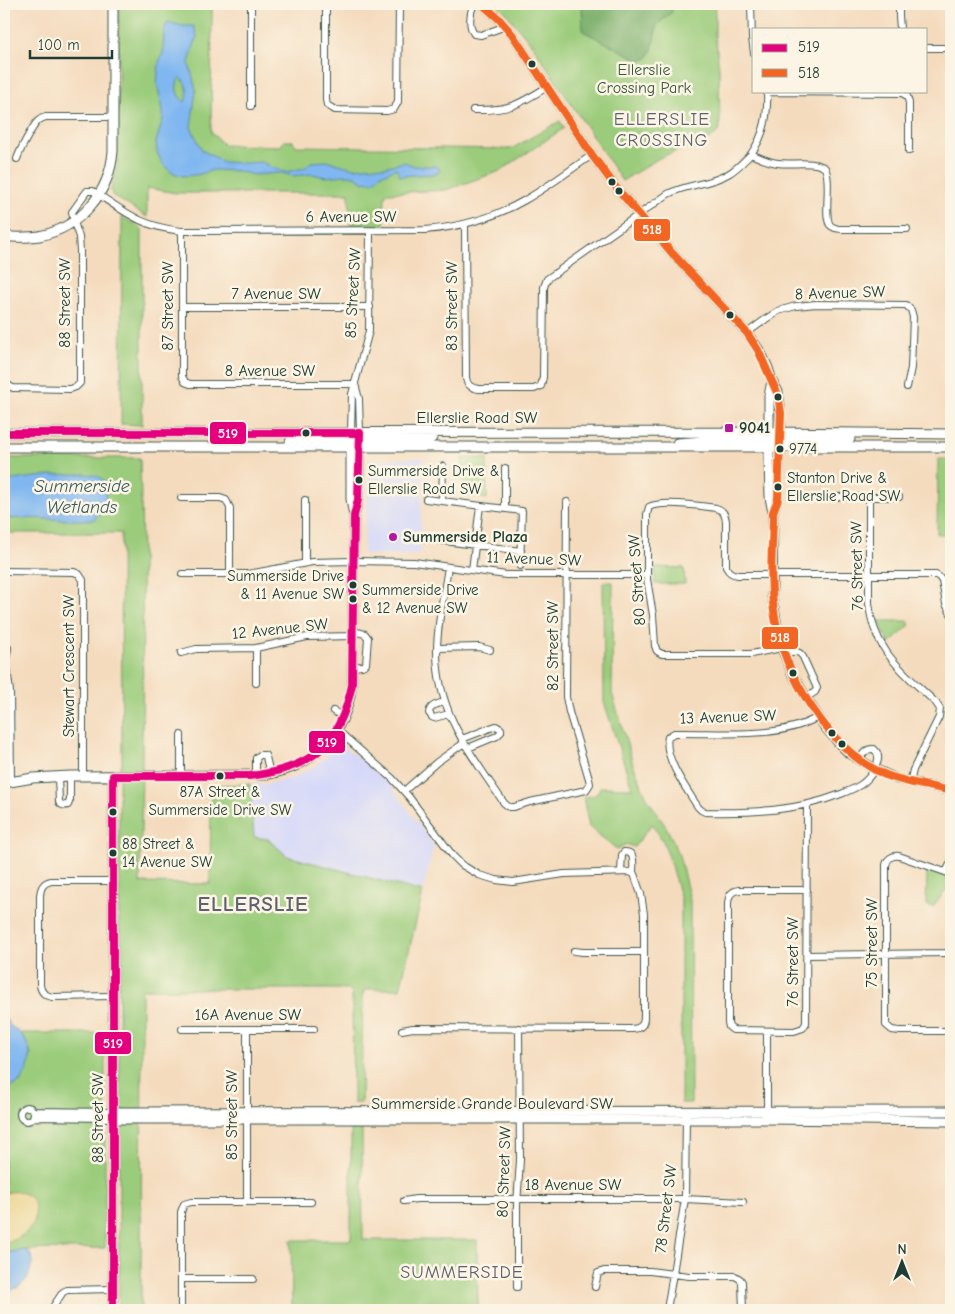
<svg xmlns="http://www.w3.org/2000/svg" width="955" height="1314" font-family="'Comic Neue',sans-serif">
  <rect width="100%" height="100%" fill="#fcf5e5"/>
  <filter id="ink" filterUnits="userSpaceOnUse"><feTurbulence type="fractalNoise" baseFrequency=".02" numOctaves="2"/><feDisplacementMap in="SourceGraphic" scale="10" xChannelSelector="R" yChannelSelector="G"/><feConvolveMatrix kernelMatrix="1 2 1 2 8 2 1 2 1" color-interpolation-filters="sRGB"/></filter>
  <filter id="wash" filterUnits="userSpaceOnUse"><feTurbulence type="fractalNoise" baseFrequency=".0096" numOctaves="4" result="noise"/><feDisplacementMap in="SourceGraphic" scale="20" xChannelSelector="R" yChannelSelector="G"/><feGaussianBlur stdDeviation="1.12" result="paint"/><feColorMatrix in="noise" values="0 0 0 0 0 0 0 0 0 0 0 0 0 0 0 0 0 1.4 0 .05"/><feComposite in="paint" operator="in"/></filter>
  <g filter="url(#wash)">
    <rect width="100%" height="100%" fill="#f4dbbe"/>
    <path fill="#d5d8f9" d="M423,458L420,555H365L363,552L370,460Z
      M338,744H340L361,760L391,786L434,845L423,892L287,856L268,839L254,837L250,784H268L293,778L313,767L326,757Z"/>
    <path fill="#9bcc7c" stroke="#5d8458" d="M121,4H212L211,132L224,145L281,146L284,141H293L296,146L511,149L560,121L564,128L500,171L446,190L387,193L385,196L384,225L350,224L349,193H176L147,188V217L112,195L111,190L117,167L119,6Z
      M496,4H715V35L719,68L720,130L705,143L682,149L661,157L622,181L533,46L503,9Z
      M122,217L140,227L142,229V425L121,424Z
      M4,458H140C144,599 143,741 140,883L210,884L211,785L250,784L254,837L268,839L287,856L423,892L400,989H367L363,993L361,1103H353L352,994L348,989H142L141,1310H119V785L120,765L121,766L122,764L121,533H4Z
      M462,458H487V499L464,495Z
      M938,459H951V534H937Z
      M655,567L684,568L685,584H655Z
      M603,582H613L612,693L633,764L647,798L666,827L673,841L676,850L679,855L690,900L691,1103H681V900L668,855L663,841L652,824L634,847L626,844L618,850L589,827L583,797C592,797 597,796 600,787L632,788L604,702Z
      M879,621H908L910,625L889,644Z
      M927,870L951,879V884L933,907L926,905Z
      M21,1033H105V1248L25,1250L4,1253V1088L16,1085L22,1081L31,1055L28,1045Z
      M351,1126H362L363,1240H477L478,1310H292L291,1240H351Z"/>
    <path fill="#7cb06c" stroke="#4e7650" d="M582,4H671L672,12L657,25L652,50L647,59L639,60L583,31Z"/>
    <path fill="#eeda9e" stroke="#868c69" d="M17,1191C30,1195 37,1201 35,1216C34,1220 34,1225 31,1227C25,1235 14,1241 4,1242V1193Z"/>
    <path fill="#80b7f0" stroke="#507a92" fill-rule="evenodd" d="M168,22L182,26H194L197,36L189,63L196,90L191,127L202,150L223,162L247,163L262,162L271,167L285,172L305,168L311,162L329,161L353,168L375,166L384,167L404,162L415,166H436L440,169L438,173L433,174L400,176L396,168L386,173L381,174L376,180L371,182L362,181L355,176L346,175L326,177L312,174L293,176L281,173L253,175L237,171L213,170L197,175L182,176L171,172L162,163L157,152L156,142L163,119V110L157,84L159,62L163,53L164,30ZM180,77C187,83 190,94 185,102C176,96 174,86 180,77Z
      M80,474C96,474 108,476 106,495C106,499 106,503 104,507C101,512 97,515 94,520C65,521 37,517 7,519L4,518V481L53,475Z
      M4,1013C5,1017 7,1021 9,1024C12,1028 18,1030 21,1034C31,1047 33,1060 25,1074C20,1084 15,1086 4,1088Z
      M25,1250L29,1252L33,1260C29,1279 24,1288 4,1292V1253Z"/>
  </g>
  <g filter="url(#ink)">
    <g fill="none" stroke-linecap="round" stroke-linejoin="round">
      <defs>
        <path id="street" d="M251,4V106
          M326,4V100L327,105L335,110L387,111L394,109L398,102L399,4
          M474,4C470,12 468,26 474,34L481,35L506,26
          M751,4L752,38L754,53
          M899,4V16L900,29
          M926,48H951
          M767,92L902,93L907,96L909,103V151
          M473,110C509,111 518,105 547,87
          M751,154C765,134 768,115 767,91
          M17,159C20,150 32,127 38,121C41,118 42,118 46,117H113
          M465,224L466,378C467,385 471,388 479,389H534L541,386L543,377L544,287L547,279L668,194C687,184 709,185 728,174C737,169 744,161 751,154C760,158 768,162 778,163C792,165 814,160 825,168C832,182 823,215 830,225C833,228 837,229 842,229H907
          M182,231V376L185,382L190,384H355
          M182,307H370
          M747,333L766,319L778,311L796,306L816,304L906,305L911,310L913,317L911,368L907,387
          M4,379L6,384L13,388L70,389L76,387L80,383V251L79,237L74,222L72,212L87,191H93C125,212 142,227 182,231L425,230C460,227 494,218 525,200C548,187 570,170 592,155
          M355,384L359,399L360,433
          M351,433L352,394L369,331L370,231
          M823,497H899
          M869,497V603C873,651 904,672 936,703L940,709L939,717L913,770L910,783
          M181,498H220L226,500L230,508V574
          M426,499L522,511L520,566
          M305,500V562
          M442,501L443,466
          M505,509V468
          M422,538L521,551
          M448,567C444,594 437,623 437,651C437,714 471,754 504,803L509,807H514L530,802L586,790L590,784L589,779L569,712L566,697L567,502
          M472,570L480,506
          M4,571L74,572L79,574L83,580V776
          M182,574H248L312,562L353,561L414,562L506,575H647
          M353,631L365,634L368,638L366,664L362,666L353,667
          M8,648L6,660L10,692L11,781
          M256,648V683
          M437,648L479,647L490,650
          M782,648L751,654H662L657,651L655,646L653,615L647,579V514L649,507C662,500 701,506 716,508C723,510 725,514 726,521V567C729,573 732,574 738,575H936L939,577L942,581L946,604L951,614
          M181,653L196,649L256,648L307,637L353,636
          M784,654C792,652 798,649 803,657L817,688L815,692L806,698
          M445,702C438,704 430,705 429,713L432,717L434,718L449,714
          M333,711L344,717
          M818,717C778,740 720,732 674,733L668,737C663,757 687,790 698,807L701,810L705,812C752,813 797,811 841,794C856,788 866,784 874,770C878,762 881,755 874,749C866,748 863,754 859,760
          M337,730L392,778L409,797L453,856L462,865L479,875L496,880L513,882L564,874L630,872L634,874L641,894L644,914V1018C644,1026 639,1029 631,1029L413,1028L402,1030
          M181,735V776
          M462,739L493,727L496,726L501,729V732L497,736L468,748
          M256,776V758L260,755H265L266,757L270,774
          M58,777L59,802C61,805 64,806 68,805L70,800V776
          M404,791L437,762L464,743
          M807,805L806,1023L803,1028L794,1031L733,1030L729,1027L728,1023V903C729,895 731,891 739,890H807
          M621,871L622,855L624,852C636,851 633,864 633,873
          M946,872L951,862
          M951,874L899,856C892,855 887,859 886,865V1025L892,1030L899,1031H951
          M574,951L583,952H644
          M807,955L946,953L951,951
          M113,996L52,997C45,995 41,993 40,985V895C41,887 43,883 51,881H113
          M182,1029H314
          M20 1114a7 7 0 1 1 14 0a7 7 0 1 1-14 0Z
          M34,1111L113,1112
          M767,1115V1031
          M33,1117L113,1118
          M247,1201V1029
          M404,1201L416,1199H685L743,1202
          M181,1279H253
          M517,1287V1205L520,1160L519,1028
          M595,1287L598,1273L604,1271H650L689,1276H735L740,1279L742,1282L743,1310
          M51,1310L63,1292L67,1290L113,1289
          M181,1310V1212L184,1204L191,1202H311
          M667,1310L685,1199L686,1115"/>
        <path id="secondary" d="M482,4L499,19L512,34L592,155L615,186L672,253L747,333L761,353L768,368L772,381L778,392L780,405L781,432L777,500L773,513
          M4,237C15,237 27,238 39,236C80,228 110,193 113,151V4
          M772,381L769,396V458L770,497L773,513L772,596L778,632L783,651L792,673L806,698L825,727L838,742L849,753L874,769L897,779L951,791
          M4,433L769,432L951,434
          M290,442L352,438
          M677,443L705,441L769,440L774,439
          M775,443L781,441L850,439
          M353,446L366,441L432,438
          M4,447H951
          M355,513L358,500L360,442
          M4,783L33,778L70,776L263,775C313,768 345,735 352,685L354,516L351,499V433
          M113,1112L951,1111
          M113,1118L120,1119H767L951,1121
          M113,1310V776"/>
      </defs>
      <use href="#street" stroke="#3f5549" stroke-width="8"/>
      <use href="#secondary" stroke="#3f5549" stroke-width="11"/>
      <use href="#street" stroke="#fff" stroke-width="6"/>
      <use href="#secondary" stroke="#fff" stroke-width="9"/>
      <defs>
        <path id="bus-1" d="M4,433H360L358,500L354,516L352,685C339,746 311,769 249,776H113
          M113,776V1310"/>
        <path id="bus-2" d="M482,4L499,19L512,34L592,155L615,186L672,253L747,333L758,350L778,395L781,413L778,499L773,512V519C772,551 769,585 775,617C784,675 828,747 881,773C903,783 928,785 951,791"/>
      </defs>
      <use href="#bus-1" stroke="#fcf5e5" stroke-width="11"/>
      <use href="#bus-2" stroke="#fcf5e5" stroke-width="11"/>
      <use href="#bus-1" stroke="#e5007d" stroke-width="8"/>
      <use href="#bus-2" stroke="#f26522" stroke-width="8"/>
    </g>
  </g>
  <g fill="#1f3d34" stroke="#fcf5e5" stroke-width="2">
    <circle cx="532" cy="64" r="4.5"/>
    <circle cx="612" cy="182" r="4.5"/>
    <circle cx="619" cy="191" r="4.5"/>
    <circle cx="730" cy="315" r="4.5"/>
    <circle cx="778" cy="397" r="4.5"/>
    <circle cx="306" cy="433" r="4.5"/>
    <circle cx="780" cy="449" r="4.5"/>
    <circle cx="359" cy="480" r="4.5"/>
    <circle cx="778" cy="487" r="4.5"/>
    <circle cx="353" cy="585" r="4.5"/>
    <circle cx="353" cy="599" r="4.5"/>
    <circle cx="793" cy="673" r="4.5"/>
    <circle cx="832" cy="733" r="4.5"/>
    <circle cx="842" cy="744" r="4.5"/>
    <circle cx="220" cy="776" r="4.5"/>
    <circle cx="113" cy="812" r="4.5"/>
    <circle cx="113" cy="853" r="4.5"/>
  </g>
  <g fill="#b5179e" stroke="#fcf5e5" stroke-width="2">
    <rect x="724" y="423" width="10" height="10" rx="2.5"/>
    <circle cx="393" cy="537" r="5"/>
  </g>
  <g text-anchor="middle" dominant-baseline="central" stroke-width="5" stroke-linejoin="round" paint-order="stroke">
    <g font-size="15" fill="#1f3d34" stroke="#fcf5e5" text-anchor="start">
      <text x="789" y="449">9774</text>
      <text x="368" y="471">Summerside Drive &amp;<tspan x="368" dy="18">Ellerslie Road SW</tspan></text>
      <text x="787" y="478">Stanton Drive &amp;<tspan x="787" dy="18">Ellerslie Road SW</tspan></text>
      <text x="344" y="576" text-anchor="end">Summerside Drive<tspan x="344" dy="18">&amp; 11 Avenue SW</tspan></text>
      <text x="362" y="590">Summerside Drive<tspan x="362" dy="18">&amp; 12 Avenue SW</tspan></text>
      <text x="220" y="792" text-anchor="middle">87A Street &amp;<tspan x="220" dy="18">Summerside Drive SW</tspan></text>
      <text x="122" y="844">88 Street &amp;<tspan x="122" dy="18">14 Avenue SW</tspan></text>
    </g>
    <g font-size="16" fill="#385a42" stroke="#fcf5e5">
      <text x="644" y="70">Ellerslie<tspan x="644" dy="18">Crossing Park</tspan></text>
    </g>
    <g font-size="16" fill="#1f3d34" stroke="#fcf5e5">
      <text x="351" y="217">6 Avenue SW</text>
      <text transform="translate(353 293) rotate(-87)">85 Street SW</text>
      <text transform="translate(840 293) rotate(-2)">8 Avenue SW</text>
      <text x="276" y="294">7 Avenue SW</text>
      <text transform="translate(65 303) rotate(-90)">88 Street SW</text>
      <text transform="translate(168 306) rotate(-90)">87 Street SW</text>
      <text transform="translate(452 306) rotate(-90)">83 Street SW</text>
      <text x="270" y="371">8 Avenue SW</text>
      <text x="477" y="418">Ellerslie Road SW</text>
      <text transform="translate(534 559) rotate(2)">11 Avenue SW</text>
      <text transform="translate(857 566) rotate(-91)">76 Street SW</text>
      <text transform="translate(637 580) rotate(-94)">80 Street SW</text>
      <text transform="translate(280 629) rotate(-6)">12 Avenue SW</text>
      <text transform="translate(553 646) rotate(-90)">82 Street SW</text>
      <text transform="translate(69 666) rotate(-90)">Stewart Crescent SW</text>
      <text transform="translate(728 717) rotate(-2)">13 Avenue SW</text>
      <text transform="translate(872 943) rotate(-90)">75 Street SW</text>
      <text transform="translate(793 962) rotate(-90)">76 Street SW</text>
      <text x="248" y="1015">16A Avenue SW</text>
      <text x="492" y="1104">Summerside Grande Boulevard SW</text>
      <text transform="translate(232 1115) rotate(-90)">85 Street SW</text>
      <text transform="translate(98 1118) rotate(-90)">88 Street SW</text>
      <text transform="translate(504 1172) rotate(-88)">80 Street SW</text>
      <text x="573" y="1185">18 Avenue SW</text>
      <text transform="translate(666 1209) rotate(-83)">78 Street SW</text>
    </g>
    <g font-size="16" font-weight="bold" fill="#1f3d34" stroke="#fcf5e5" text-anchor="start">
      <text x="739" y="428">9041</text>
      <text x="403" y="537">Summerside Plaza</text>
    </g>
    <g font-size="18" letter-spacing="1" fill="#5e6171" stroke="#fcf5e5">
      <text x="662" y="119">ELLERSLIE<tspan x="662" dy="21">CROSSING</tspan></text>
      <text x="462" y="1272">SUMMERSIDE</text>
    </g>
    <g font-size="18" font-style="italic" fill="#375c63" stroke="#fcf5e5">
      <text x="82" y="486">Summerside<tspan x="82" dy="21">Wetlands</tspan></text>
    </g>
    <g font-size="21" font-weight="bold" letter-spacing="1" fill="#5e6171" stroke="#fcf5e5">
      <text x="253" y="904">ELLERSLIE</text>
    </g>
  </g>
  <g stroke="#fcf5e5" stroke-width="2">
    <rect x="633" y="218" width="38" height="24" rx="5" fill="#f26522"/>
    <rect x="209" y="421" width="38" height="24" rx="5" fill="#e5007d"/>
    <rect x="761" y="626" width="38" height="24" rx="5" fill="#f26522"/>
    <rect x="308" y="730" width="38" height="24" rx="5" fill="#e5007d"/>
    <rect x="94" y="1031" width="38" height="24" rx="5" fill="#e5007d"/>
  </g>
  <g font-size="14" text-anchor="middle" font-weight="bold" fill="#fff">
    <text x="652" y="234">518</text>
    <text x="228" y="438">519</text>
    <text x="780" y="642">518</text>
    <text x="327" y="747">519</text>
    <text x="113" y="1048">519</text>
  </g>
  <rect width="955" height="1314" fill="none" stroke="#fcf5e5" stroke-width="20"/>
  <rect x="752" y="28" width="175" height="65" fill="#fcf5e5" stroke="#a4ab9e"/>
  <rect x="762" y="44" width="25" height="8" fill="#e5007d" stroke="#a4ab9e"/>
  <text x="798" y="52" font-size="15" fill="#1f3d34">519</text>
  <rect x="762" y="69" width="25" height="8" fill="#f26522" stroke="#a4ab9e"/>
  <text x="798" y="78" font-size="15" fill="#1f3d34">518</text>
  <g transform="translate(902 1262)" stroke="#fcf5e5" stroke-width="4" paint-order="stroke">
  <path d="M0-4L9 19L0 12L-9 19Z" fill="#1f3d34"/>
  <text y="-8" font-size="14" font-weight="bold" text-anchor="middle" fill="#1f3d34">N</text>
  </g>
  <path d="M30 50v8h82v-8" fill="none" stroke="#1f3d34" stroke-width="2.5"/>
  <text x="38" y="50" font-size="15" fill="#1f3d34" stroke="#fcf5e5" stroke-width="4" paint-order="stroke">100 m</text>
</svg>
